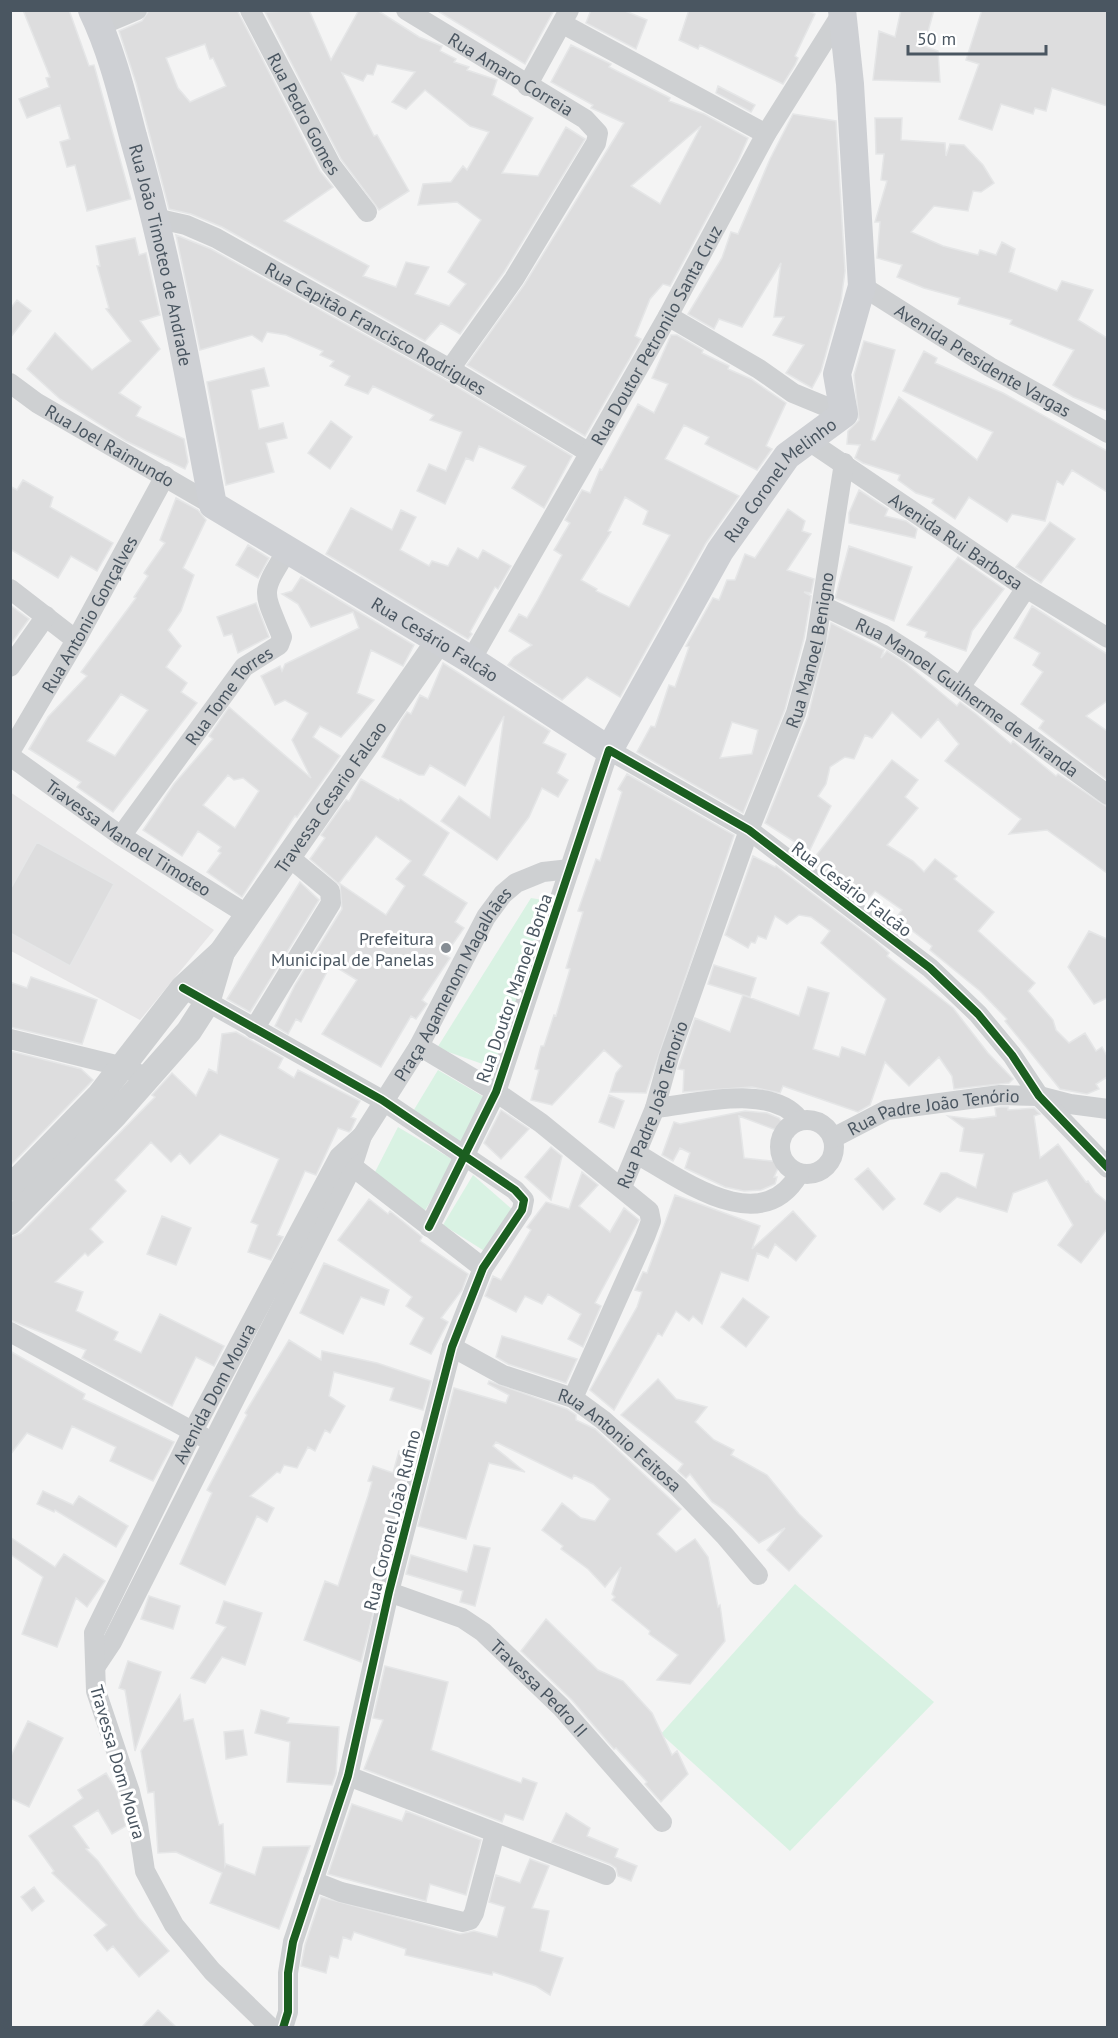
<svg xmlns="http://www.w3.org/2000/svg" width="1118" height="2038" font-family="'PT Sans',sans-serif">
  <rect width="100%" height="100%" fill="#f4f4f4"/>
  <path fill="#e6e5e6" d="M10,792L214,930L140,1020L11,951Z"/>
  <path fill="#d9f2e3" d="M531,898L556,902L494,1068L437,1048Z
    M438,1070L489,1100L462,1146L412,1113Z
    M398,1127L455,1161L424,1212L374,1174Z
    M473,1175L514,1211L486,1252L443,1225Z
    M795,1584L934,1702L790,1851L661,1734Z"/>
  <path fill="#ddddde" stroke="#e5e6e7" stroke-width="1.5" fill-rule="evenodd" d="M23,10H69L89,66L94,65L131,199L87,211L75,165L67,167L60,142L70,139L60,105L27,118L19,99L49,87L46,78L50,77Z
    M149,10H237L320,171L333,187L284,221L369,266L363,276L396,287L406,262L429,267L415,294L449,306L466,284L448,272L481,220L457,202L418,205L423,184L451,182L463,166L467,170L489,132L470,126L425,90L406,109L392,102L415,72L377,64L373,75L367,74L363,81L342,73L374,136L377,135L409,191L379,210L341,159L265,12L309,10L331,60L359,10H377L419,37L442,46L440,51L456,59L454,62L469,67L467,70L497,80L492,95L533,118L502,173L538,176L566,127L585,139L504,272L460,334L441,323L425,341L222,227L191,214L169,209L136,83L119,31L142,21ZM205,44L210,59L213,58L226,86L190,102L178,88L166,58Z
    M436,10H554L525,64Z
    M591,10H623L647,20L636,49L586,23Z
    M689,10H807L815,14L795,56L798,58L795,65L783,84L700,45L698,49L679,40Z
    M901,10H934L924,46L938,51L940,82L873,80L879,31L895,37Z
    M982,10H1107V106L1052,88L1046,111L1035,108L1033,114L1001,104L992,130L959,119L979,64L966,60Z
    M571,45L611,64L609,67L670,98L669,101L704,114L748,138L738,161L670,286L663,284L650,299L635,336L641,339L585,436L467,365L524,285L624,123L591,108L593,105L551,82ZM701,126L660,204L631,186Z
    M718,86L755,105L751,112L716,93Z
    M793,114L836,121L845,271L841,300L821,371L812,388L786,373L804,345L773,335L784,317H774L781,263L742,327L719,319L714,329L688,314L722,258L731,232L738,234L770,159Z
    M875,118H902L901,140L945,143L946,156L950,144L964,145L983,165L994,183L981,192L973,191L968,211L934,206L911,232L943,246L978,255L980,250L996,255L1002,242L1015,249L1009,272L1057,291L1062,281L1093,290L1078,320L1107,338V411L1073,397L1053,385L1074,350L1010,324L1012,320L958,304L960,298L924,288L897,277L902,265L877,258L880,222H875L887,181L881,180L884,154H876Z
    M176,235L211,249L444,379L572,456L544,508L512,488L526,466L479,446L473,461L466,458L445,504L417,491L429,464L446,471L462,432L430,420L434,415L373,386L368,394L345,385L350,376L330,366L334,361L320,355L323,351L286,335L267,332L262,342L252,335L200,350Z
    M135,238L139,255L146,253L160,315L140,321L160,349L119,393L141,407L136,416L184,439L188,462L185,469L126,441L60,399L27,369L55,333L92,370L131,341L106,309L109,308L97,266H100L96,246Z
    M17,300L31,311L10,338V309Z
    M671,335H677L703,350L702,353L729,366L728,369L751,379L786,403L766,446L772,449L757,470L705,444L709,437L684,425L665,459L739,496L706,543L620,697L587,677L562,700L508,665L514,657L532,645L509,631L519,614L527,618L536,603L562,555L554,550L570,523L565,520L582,490L590,493L600,469L602,470L638,404L654,413L668,384L652,378ZM625,497L648,511L643,524L670,535L629,607L596,591L597,589L581,580L611,532L608,531Z
    M864,341L895,350L871,440L875,441L899,397L977,460L993,432L903,391L924,351L937,358L935,363L1003,393L1107,451V492L1072,470L1063,485L1057,481L1045,521L1012,514L1007,522L969,497L955,519L932,503L934,499L916,493L898,480L900,475L863,463L855,458L860,445L847,444L848,431L859,420L854,375Z
    M264,368L269,386L251,390L259,429L283,423L287,438L266,443L274,472L226,485L207,382Z
    M331,421L352,437L330,469L308,453Z
    M23,480L53,497L50,507L113,543L97,571L71,556L58,578L10,549V486L17,490Z
    M859,490L888,509L885,516L906,521L917,529L915,538L849,523V513Z
    M176,498L198,510L206,520L183,568L194,575L181,611L168,630L181,646L166,667L187,683L181,692L197,703L113,812L77,787L81,782L29,749L48,717L87,676L81,672L136,598L134,597L148,576L144,573L165,543L160,540ZM121,694L148,710L115,756L87,741Z
    M351,508L392,530L401,510L416,517L400,550L429,566L432,561L448,566L458,548L478,559L483,550L511,566L498,589L495,587L470,632L472,634L468,639L326,554Z
    M788,509L805,521L802,531L811,534L787,570L814,579L811,593L804,592L811,596L804,638L785,709L743,813L637,752L651,726L655,727L669,685L675,687L689,647L686,646L713,598L719,600L727,580H735L745,554L755,558ZM732,722L758,730L752,754L720,758Z
    M1050,522L1075,539L1041,583L1016,567Z
    M248,545L269,558L258,578L236,565Z
    M849,546L912,567L894,621L835,598Z
    M958,557L1004,589L972,631L966,651L925,637L927,632L907,625Z
    M301,577L414,645L403,666L371,650L357,693L374,700L341,737L320,726L313,737L340,756L297,817L295,816L242,897L207,872L221,853L218,851L221,847L198,831L182,856L143,830L174,784L213,739L209,736L229,707L311,778L292,740L308,713L285,700L275,705L261,676L280,666L282,671L285,664L359,628L353,612L311,627L298,604L282,594L292,591ZM228,775L234,780L243,778L259,791L235,828L203,805Z
    M256,603L269,637L238,653L232,634L224,636L217,617Z
    M10,605L29,619L10,645Z
    M1032,606L1107,654V701L1086,716L1107,731V780L1039,728L1044,721L1021,704L1043,672L1033,665L1040,653L1014,638Z
    M831,623L884,650L881,658L887,651L904,662L957,706L960,702L976,714L1011,744L1013,741L1056,776L1058,774L1107,807V873L1047,830L1009,834L1021,819L945,761L959,744L938,719L921,738L892,712L872,738L865,735L854,759L845,757L830,767L826,784L818,796L831,806L806,858L791,847L795,842L765,823L808,716Z
    M443,663L550,731L543,743L566,754L557,773L568,780L558,797L542,788L529,817L497,860L441,821L459,796L490,818L504,716L465,786L430,765L424,775H419L382,757L401,721L407,712L411,714L420,695L428,699Z
    M892,760L918,780L905,797L918,808L887,845L913,861L924,872L935,859L957,876L954,879L994,912L978,931L1035,983L1028,991L1053,1020L1056,1030L1069,1043L1085,1033L1096,1051L1102,1047L1107,1056V1077L1096,1084L1099,1089L1087,1094L1060,1089L1005,1021L1007,1019L980,991L930,950L932,946L896,918L902,910L875,891L868,899L842,878L838,883L809,861L811,862Z
    M627,774L734,835L646,1093L610,1092L616,1073L622,1066L604,1050L552,1105L531,1100L539,1070L535,1069L541,1046H544L554,1015L556,1016L570,969L566,968L583,912L578,911L596,859L600,861L622,792L618,789Z
    M361,779L399,801L400,799L449,833L423,875L467,903L455,922L464,928L445,955L450,958L422,1000L427,1004L416,1019L411,1016L381,1067L322,1034L357,980L331,964L301,1022L296,1019L288,1034L275,1026L295,985L342,909L340,885L310,859L325,838L321,835L346,800L349,801ZM376,836L411,861L396,879L405,886L386,915L339,883Z
    M37,842L114,884L70,966L10,933V890Z
    M753,856L775,867L776,866L874,940L889,953L887,956L953,1008L988,1053L1013,1079L1009,1083L954,1089L952,1076L939,1057L909,1086L885,1062L870,1105L858,1112L783,1086L780,1093L752,1087L683,1092L684,1070L678,1069L695,1018L730,1032L743,995L799,1016L808,987L829,993L813,1049L839,1057L842,1047L865,1055L886,999L821,943L830,931L811,917L799,915L787,924L775,916L766,939L758,936L755,943L751,942L748,948L725,935Z
    M300,882L319,900L250,1012L227,999Z
    M1089,931L1107,939V998L1094,1004L1068,967Z
    M714,965L756,978L750,997L708,984Z
    M31,977L97,1000L82,1044L10,1027V982L27,988Z
    M236,1032L283,1058L278,1068L294,1078L298,1070L360,1101L351,1117L356,1119L351,1130L349,1132L338,1128L316,1175L305,1171L277,1235L283,1237L271,1260L248,1252L258,1225L251,1222L279,1159L220,1134L190,1164L180,1153L171,1162L151,1142L115,1180L126,1191L90,1229L103,1242L88,1256L85,1253L55,1282L83,1292L76,1311L118,1332L114,1340L141,1353L160,1314L224,1346L214,1366L196,1357L172,1406L82,1358L86,1350L10,1320V1238L21,1233L155,1097L152,1095L172,1073L196,1096L209,1069L217,1073L222,1034Z
    M10,1051L81,1069L93,1080L10,1166Z
    M609,1095L624,1101L614,1128L599,1122Z
    M1001,1107H1008V1110L1034,1108L1040,1114L1034,1116L1040,1158L1058,1144L1086,1182L1088,1181L1095,1192L1107,1202V1229L1081,1263L1058,1245L1073,1225L1047,1180L1013,1193L1007,1212L957,1197L940,1212L924,1204L941,1173H947L976,1188L984,1154L960,1151L964,1128L948,1116L973,1119L996,1116L995,1108Z
    M501,1110L529,1129L501,1159L484,1143Z
    M745,1111L767,1113L779,1118L792,1136L739,1116L744,1158L781,1162L774,1177H777L775,1184L761,1190L744,1191L725,1187L685,1168L690,1153L680,1148L673,1161L662,1155L674,1122L680,1124Z
    M551,1147L562,1156L551,1200L525,1177Z
    M868,1168L895,1199L883,1210L855,1179Z
    M582,1172L598,1185L579,1206L610,1232L624,1208L639,1220L595,1303L601,1306L583,1347L568,1339L581,1314L548,1294L542,1304L525,1296L516,1312L485,1296L493,1276L501,1280L531,1230L527,1227L546,1202L569,1209Z
    M675,1195L760,1226L752,1249L793,1211L816,1236L796,1261L775,1244L768,1258L757,1253L748,1281L721,1272L702,1324L693,1316L689,1321L676,1311L662,1336L658,1333L614,1410L590,1390L637,1307L642,1292L635,1290L643,1272L647,1273Z
    M369,1199L388,1214L390,1211L422,1237L420,1241L468,1274L462,1290L441,1318L448,1322L431,1354L410,1344L424,1318L406,1306L412,1297L338,1240Z
    M162,1216L191,1228L176,1265L147,1254Z
    M324,1263L389,1290L384,1305L361,1297L343,1334L300,1313Z
    M743,1298L769,1317L746,1347L721,1327Z
    M502,1336L577,1359L566,1383L508,1364L496,1357Z
    M289,1340L321,1360L322,1351L377,1363L431,1381L423,1410L390,1400L394,1388L334,1372L329,1396L345,1406L330,1433L325,1430L315,1451L308,1447L297,1468L284,1465L280,1473L277,1472L250,1496L274,1508L267,1522L257,1516L225,1585L180,1564L212,1493L207,1490L247,1415L245,1413Z
    M10,1351L85,1394L83,1399L174,1442L153,1481L110,1461L116,1447L72,1426L62,1449L27,1433L10,1455Z
    M658,1379L676,1399L707,1407L695,1422L714,1440L734,1450L731,1455L767,1475L799,1514L822,1536L789,1571L767,1550L785,1528L759,1543L723,1509L712,1502L690,1474L686,1478L678,1471L683,1464L621,1415Z
    M489,1381L567,1409L576,1415V1420L595,1429L681,1509L657,1534L676,1552L695,1539L708,1557L718,1607L720,1605L725,1641L690,1684L657,1680L678,1655L649,1634L650,1631L612,1600L615,1597L612,1594L621,1567L605,1587L588,1569L561,1549L563,1546L542,1530L562,1503L581,1518L595,1521L610,1499L593,1484L574,1475L572,1479L496,1442L493,1446L525,1472L489,1463L466,1539L418,1526L454,1388L506,1403L509,1395L488,1384Z
    M399,1451L412,1455L361,1662L304,1640L325,1581L338,1586L368,1496L372,1482L368,1481L373,1466L393,1473Z
    M43,1491L73,1505L79,1496L128,1526L116,1547L55,1510L54,1512L37,1504Z
    M10,1537L55,1567L64,1554L105,1581L87,1607L76,1598L57,1647L22,1634L43,1577L10,1554Z
    M474,1545L490,1548L475,1606L460,1602L463,1591L406,1574L411,1555L467,1572Z
    M149,1596L180,1606L173,1629L141,1619Z
    M224,1601L262,1613L245,1665L222,1657L205,1683L191,1678L226,1627L216,1623Z
    M546,1619L598,1670L623,1681L652,1713L672,1755L677,1751L688,1774L661,1802L645,1784L647,1782L616,1748L614,1749L572,1700L521,1651Z
    M128,1661L161,1672L135,1751L125,1690L119,1688Z
    M385,1666L448,1682L431,1750L521,1783L523,1778L537,1783L523,1820L505,1814L502,1822L364,1769L383,1720L373,1718Z
    M180,1695L184,1721L193,1719L219,1825L223,1824L225,1866L226,1864L255,1875L263,1847L310,1846L279,1929L210,1903L222,1873L176,1852L158,1853L154,1792L148,1793L141,1751Z
    M261,1710L289,1718L287,1723L339,1727L336,1774L332,1785L287,1782L290,1742L255,1733Z
    M28,1721L63,1738L29,1807L10,1798V1758Z
    M243,1730L247,1755L226,1759L224,1732Z
    M106,1773L117,1791L126,1826L112,1834L98,1810L73,1826L89,1848L86,1849L98,1861L139,1918L169,1951L139,1977L113,1946L107,1951L94,1935L107,1925L52,1873L54,1871L29,1836L83,1798L78,1790Z
    M352,1804L402,1821L406,1811L481,1840L466,1895L430,1884L426,1901L328,1874Z
    M566,1813L590,1828L587,1836L618,1849L615,1857L637,1866L631,1881L618,1876L616,1868L610,1864L552,1842Z
    M530,1859L549,1866L532,1908L549,1911L540,1951L563,1958L550,1995L536,1986L493,1972L492,1975L405,1955L406,1949L354,1932L351,1940L343,1937L338,1958L330,1956L326,1973L301,1966L305,1945L321,1897L460,1934L474,1931L497,1937L505,1907L489,1902L496,1875L520,1883Z
    M34,1887L44,1901L32,1911L21,1897Z
    M158,2010L177,2028H141Z"/>
  <g fill="none" stroke-linecap="round" stroke-linejoin="round">
    <g stroke="#ced0d2" stroke-width="20">
      <path id="s1" d="M250,10L331,165L367,212"/>
      <path id="s2" d="M406,10L585,119L598,133L596,143L514,279L450,369"/>
      <path d="M563,24L766,134"/>
      <path d="M99,26L137,10"/>
      <path d="M527,86L569,10"/>
      <path id="s3" d="M155,218L186,225L216,238L450,369L588,452"/>
      <path id="s4" d="M862,286L990,367L1108,433"/>
      <path d="M668,316L759,369L793,393L844,414"/>
      <path id="s5" d="M10,383L37,403L213,505"/>
      <path id="s6" d="M809,441L1026,588L1108,638"/>
      <path d="M10,589L76,640"/>
      <path id="s7" d="M823,606L882,634L924,661L1108,795"/>
      <path id="s8" d="M471,660L668,316L766,134L842,13"/>
      <path d="M10,667L46,616"/>
      <path d="M961,686L1026,588"/>
      <path id="s9" d="M10,752L76,640L165,476"/>
      <path id="s10" d="M10,756L121,836L248,915"/>
      <path id="s11" d="M121,836L244,667L279,645L282,637C262,588 260,595 288,549"/>
      <path d="M183,988L382,1100L515,1190L524,1200L522,1210L483,1268L452,1347L389,1592L348,1776L293,1942L288,1973V2012L283,2028"/>
      <path d="M254,1029L331,903L330,891L289,857"/>
      <path d="M10,1039L124,1067L147,1078"/>
      <path d="M419,1046L496,1092L541,1123L649,1211L651,1221L645,1237L573,1398"/>
      <path d="M655,1108C696,1104 770,1083 799,1119"/>
      <circle cx="807" cy="1147" r="27"/>
      <path id="s12" d="M833,1138L887,1110L1000,1095L1039,1096L1070,1104L1108,1109"/>
      <path d="M637,1154C684,1181 761,1239 799,1174"/>
      <path d="M344,1160L483,1268"/>
      <path id="s13" d="M622,1187L655,1108L669,1057L749,830L796,713L816,641L844,463"/>
      <path d="M429,1227L496,1092L609,750L749,830L930,968L978,1014L1012,1055L1039,1096L1108,1168"/>
      <path d="M10,1332L203,1437"/>
      <path id="s14" d="M452,1347L503,1375L573,1398L603,1420L678,1487L725,1536L758,1575"/>
      <path id="s15" d="M389,1592L462,1618L483,1632L561,1707L662,1822"/>
      <path id="s16" d="M96,1666L112,1642L352,1167L362,1136L419,1046L486,917L503,894L516,883L543,872L570,869"/>
      <path d="M348,1776L606,1875"/>
      <path d="M313,1881L341,1892L463,1922L470,1920L474,1913L495,1833"/>
      <path id="s17" d="M271,2028L212,1971L174,1925L145,1871L138,1825L130,1792L96,1691L94,1633L193,1431L339,1157L362,1136"/>
    </g>
    <g stroke="#ced0d2" stroke-width="26">
      <path id="s18" d="M10,1188L100,1095L183,988L222,952L438,642"/>
      <path d="M10,1222L114,1116L189,1031L207,1003L222,952"/>
    </g>
    <path stroke="#ced0d4" stroke-width="28" id="s19" d="M92,10C111,49 122,94 133,136C168,257 190,382 213,505L471,660L609,750L720,551L787,456L844,414L837,374L862,286L850,84L842,10"/>
    <defs>
      <path id="cycleway" d="M183,988L382,1100L515,1190L524,1200L522,1210L483,1268L452,1347L389,1592L348,1776L293,1942L288,1973V2012L283,2028
        M429,1227L496,1092L609,750L749,830L930,968L978,1014L1012,1055L1039,1096L1108,1168"/>
    </defs>
    <use href="#cycleway" stroke="#fff" stroke-width="11"/>
    <use href="#cycleway" stroke="#1b5e20" stroke-width="8"/>
  </g>
  <circle fill="#868d94" stroke="#fff" stroke-width="2" cx="446" cy="948" r="6"/>
  <g text-anchor="middle" dominant-baseline="central" stroke-width="6" stroke-linejoin="round" paint-order="stroke">
    <g font-size="18" fill="#4a5661" stroke="#fff">
      <text stroke="none"><textPath href="#s2" startOffset="123">Rua Amaro Correia</textPath></text>
      <text stroke="none"><textPath href="#s1" startOffset="117">Rua Pedro Gomes</textPath></text>
      <text stroke="none"><textPath href="#s19" startOffset="255">Rua João Timoteo de Andrade</textPath></text>
      <text stroke="none"><textPath href="#s3" startOffset="248">Rua Capitão Francisco Rodrigues</textPath></text>
      <text stroke="none"><textPath href="#s8" startOffset="374">Rua Doutor Petronilo Santa Cruz</textPath></text>
      <text stroke="none"><textPath href="#s4" startOffset="142">Avenida Presidente Vargas</textPath></text>
      <text stroke="none"><textPath href="#s5" startOffset="118">Rua Joel Raimundo</textPath></text>
      <text stroke="none"><textPath href="#s19" startOffset="1298">Rua Coronel Melinho</textPath></text>
      <text stroke="none"><textPath href="#s6" startOffset="178">Avenida Rui Barbosa</textPath></text>
      <text stroke="none"><textPath href="#s9" startOffset="159">Rua Antonio Gonçalves</textPath></text>
      <text stroke="none"><textPath href="#s19" startOffset="770">Rua Cesário Falcão</textPath></text>
      <text stroke="none"><textPath href="#s13" startOffset="570">Rua Manoel Benigno</textPath></text>
      <text stroke="none"><textPath href="#s11" startOffset="178">Rua Tome Torres</textPath></text>
      <text stroke="none"><textPath href="#s7" startOffset="171">Rua Manoel Guilherme de Miranda</textPath></text>
      <text stroke="none"><textPath href="#s18" startOffset="507">Travessa Cesario Falcao</textPath></text>
      <text stroke="none"><textPath href="#s10" startOffset="144">Travessa Manoel Timoteo</textPath></text>
      <text transform="translate(852 889) rotate(37)">Rua Cesário Falcão</text>
      <text stroke="none"><textPath href="#s16" startOffset="771">Praça Agamenom Magalhães</textPath></text>
      <text transform="translate(514 988) rotate(-71)">Rua Doutor Manoel Borba</text>
      <text stroke="none"><textPath href="#s13" startOffset="88">Rua Padre João Tenorio</textPath></text>
      <text stroke="none"><textPath href="#s12" startOffset="106">Rua Padre João Tenório</textPath></text>
      <text stroke="none"><textPath href="#s17" startOffset="716">Avenida Dom Moura</textPath></text>
      <text stroke="none"><textPath href="#s14" startOffset="194">Rua Antonio Feitosa</textPath></text>
      <text transform="translate(392 1520) rotate(-76)">Rua Coronel João Rufino</text>
      <text stroke="none"><textPath href="#s15" startOffset="182">Travessa Pedro II</textPath></text>
      <text transform="translate(118 1762) rotate(74)">Travessa Dom Moura</text>
    </g>
    <g font-size="18" fill="#4a5661" stroke="#fff" text-anchor="end">
      <text x="434" y="938">Prefeitura<tspan x="434" dy="21">Municipal de Panelas</tspan></text>
    </g>
  </g>
  <rect width="1118" height="2038" fill="none" stroke="#4a5661" stroke-width="24"/>
  <path d="M908 45v9h138v-9" fill="none" stroke="#4a5661" stroke-width="3"/>
  <text x="917" y="45" font-size="18" fill="#4a5661" stroke="#ffffff" stroke-width="4.5" paint-order="stroke">50 m</text>
</svg>
